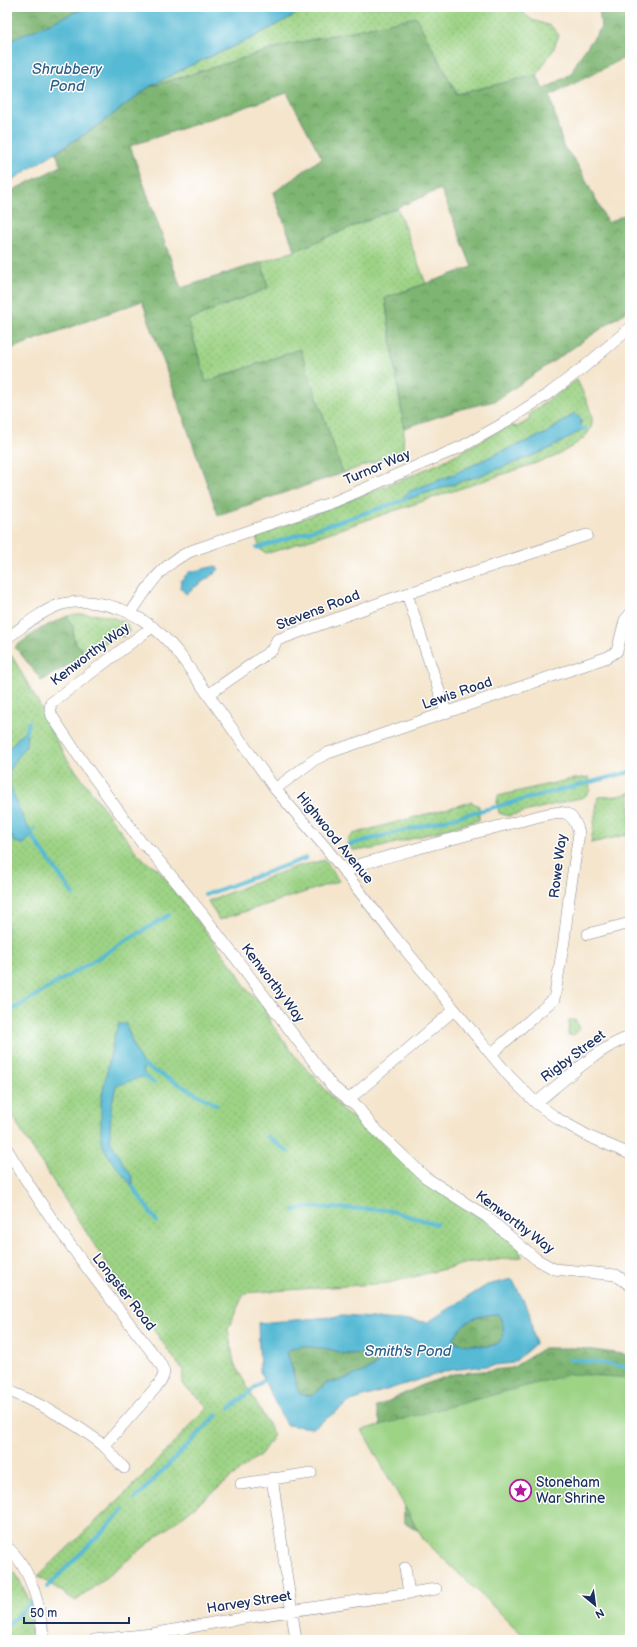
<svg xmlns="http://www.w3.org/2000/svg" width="637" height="1647" font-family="'Balsamiq Sans',sans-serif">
  <defs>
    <pattern id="grass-dots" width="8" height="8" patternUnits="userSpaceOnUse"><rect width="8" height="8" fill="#9dd385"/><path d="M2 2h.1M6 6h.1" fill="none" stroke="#87b575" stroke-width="1.8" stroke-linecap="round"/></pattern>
    <pattern id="forest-crowns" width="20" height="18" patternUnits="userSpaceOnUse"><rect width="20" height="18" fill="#7eb572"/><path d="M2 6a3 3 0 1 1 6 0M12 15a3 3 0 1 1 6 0" fill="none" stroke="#669461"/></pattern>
  </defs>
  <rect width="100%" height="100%" fill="#fff"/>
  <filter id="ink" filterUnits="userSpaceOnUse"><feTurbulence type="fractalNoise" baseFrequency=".025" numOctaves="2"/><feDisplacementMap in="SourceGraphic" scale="8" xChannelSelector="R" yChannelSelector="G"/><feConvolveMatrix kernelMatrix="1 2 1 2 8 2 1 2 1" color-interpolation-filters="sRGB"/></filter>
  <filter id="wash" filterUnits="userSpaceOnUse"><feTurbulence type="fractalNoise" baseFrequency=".012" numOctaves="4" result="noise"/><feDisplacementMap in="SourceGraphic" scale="16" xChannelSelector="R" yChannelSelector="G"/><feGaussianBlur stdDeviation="0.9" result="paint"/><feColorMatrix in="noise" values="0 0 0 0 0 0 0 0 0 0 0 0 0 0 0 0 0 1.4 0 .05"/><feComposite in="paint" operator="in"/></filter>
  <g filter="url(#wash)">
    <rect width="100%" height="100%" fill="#f4e5cc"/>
    <path fill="url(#grass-dots)" stroke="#5c8172" fill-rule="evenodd" d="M309,7H516L532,20L551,26L559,35L553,50L537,75L457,94L415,18L283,46L149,87L187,67L250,39Z
      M397,207L426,284L385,298L404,428L403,452L343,473L300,349L206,382L188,320L268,288L262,262L295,251Z
      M577,380C599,426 601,431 554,457L272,552L266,553L261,550L256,537L406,478L442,462L510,425L517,427L529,420L530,413ZM575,413L580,431L551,448L534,455L487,473L405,500L403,497L450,476L498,453L547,433Z
      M79,614C95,614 113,615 127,624L129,632L125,636H116L87,654L76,644L73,636V628L67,616Z
      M12,656L44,713L50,729L67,759L137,853L148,863L157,868L237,972L245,987L254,997L262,1002L270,1022L298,1060L314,1076L345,1113L354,1118L415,1173L518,1244L522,1257L464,1264L389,1283L244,1293L228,1329L234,1363L274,1435L261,1454L76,1601L38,1576L134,1485L208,1407L182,1384L183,1371L106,1263L21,1131L7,1104V657Z
      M589,777L590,791L584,797L508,816L499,813L497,802L498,796L567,780Z
      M630,793V834L591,843L598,797L618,796Z
      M471,802L479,806V820L374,849L353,850L347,841L353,834Z
      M325,860L339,881L219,920L208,901L295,867Z
      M569,1020H575L579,1026C579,1032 575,1036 568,1035Z
      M7,1565L16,1574L31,1603V1640H7Z"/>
    <path fill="url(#forest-crowns)" stroke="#4c7268" d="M15,7H87L7,42V12Z
      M599,7H630V55L550,96L563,146L576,162L608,223L630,212V309L495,401L465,408L404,428L385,298L472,267L441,189L295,251L273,193L322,158L287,93L130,146L181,288L262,262L268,288L188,320L206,382L300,349L343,473L218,515L142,301L7,350V193L61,166L56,153L100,124L149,87L283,46L416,17L457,94L537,75L543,90L571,74L579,58L601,28Z
      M67,616L73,628V636L76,644L87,654L41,681L40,678L15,647L40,629Z
      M498,1314C505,1326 508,1343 489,1346C485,1347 481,1346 477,1345C467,1345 461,1345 453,1340C464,1319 475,1315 498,1314Z
      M301,1346L329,1349L345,1354L365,1353L377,1356L378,1363L366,1371L336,1382L326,1383L312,1396L299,1394L294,1384V1373L287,1353L291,1349Z
      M544,1348H578L630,1355V1470L446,1547L404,1522L403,1480L386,1445L376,1407L420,1386L453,1374L512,1368Z"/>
    <path fill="#9dd385" stroke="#5c8172" d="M630,520V572H628V521Z
      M571,1374L630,1378V1640H528L423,1539L362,1430Z"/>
    <path fill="#56bad4" stroke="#387499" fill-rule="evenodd" d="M87,7H309L250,39L187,67L149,87L100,124L7,183V42Z
      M575,413L581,420L580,431L551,448L534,455L487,473L405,500L403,497L410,491L450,476L498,453L547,433Z
      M216,566L219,569C215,575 193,587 186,594L180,588L181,580L189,572Z
      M23,732L27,734L26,745L9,771L10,786L24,820L33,835L24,844L14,842L7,826V751Z
      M119,1024H126L135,1050L143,1065L144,1076L116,1086L111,1108L110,1141L132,1177L133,1187L111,1160L101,1142V1100L115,1033Z
      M512,1279L529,1311L535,1344L513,1363L450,1370L351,1401L313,1428L286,1425L260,1372L258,1323L343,1316L428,1322L487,1285ZM498,1314C505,1326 508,1343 490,1346C486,1347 481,1346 477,1345C467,1345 461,1345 453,1340C463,1320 476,1315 498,1314ZM301,1346L329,1349L345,1354L365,1353L377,1356L378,1363L366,1371L336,1382L327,1383L312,1396L300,1394C293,1381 293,1367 287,1353L291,1349Z"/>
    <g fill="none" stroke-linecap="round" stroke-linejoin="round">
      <path stroke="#56bad4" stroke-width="4" d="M580,428L585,429
        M257,548L405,500
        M25,733L29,722
        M31,832L35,829
        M32,836L73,894
        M348,845L630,772
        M205,895L306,858
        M7,1013L169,915
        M143,1065L217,1105
        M144,1076L154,1083
        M267,1136L288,1152
        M133,1187L157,1222
        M294,1210L308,1207L387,1210L436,1224
        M569,1359L630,1367
        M230,1408L264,1380
        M135,1499L217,1415
        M47,1587L124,1510
        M7,1625L31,1603"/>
    </g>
  </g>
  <g filter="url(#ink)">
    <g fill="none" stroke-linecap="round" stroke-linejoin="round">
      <defs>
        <path id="minor" d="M407,594L446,712
          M131,613C149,585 161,565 191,551L336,501L463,446L499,426L551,392L584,367L630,328
          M153,627L144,633L51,703L50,709L52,716L82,761L141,842L151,851L204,916L332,1086L357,1106L371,1125L425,1177L487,1217L536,1259L554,1269L616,1275L630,1285
          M7,638C24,626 40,612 59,605C71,601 84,601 96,603C132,608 158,627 180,655L275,789L326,848L394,936L509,1076L536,1103L558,1119L590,1137L630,1154
          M209,694L272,650L277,640L391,599L587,535
          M275,789L314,760L328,753L608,657L617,651L625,620L630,614
          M346,874L354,866C409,851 464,835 520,821C531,819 554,810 565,813C573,816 577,825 579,833L569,898L564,941L554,999L491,1054
          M588,934L630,923
          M348,1100L454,1010
          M536,1103C560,1084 601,1045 630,1037
          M7,1149C51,1224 105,1292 158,1360C165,1371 166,1373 159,1384L104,1446
          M7,1390C41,1404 74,1422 103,1445C110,1452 117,1460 124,1468
          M272,1478L296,1640
          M241,1484L311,1473
          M7,1547C31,1567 42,1610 43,1640
          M405,1568L409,1593
          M94,1640L152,1634L218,1622L436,1589"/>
      </defs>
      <use href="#minor" stroke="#888a95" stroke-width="12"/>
      <use href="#minor" stroke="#fff" stroke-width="11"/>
    </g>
  </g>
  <defs>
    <symbol id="sight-ring" viewBox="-11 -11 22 22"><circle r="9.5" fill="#fff" stroke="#b5179e" stroke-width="1.5"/><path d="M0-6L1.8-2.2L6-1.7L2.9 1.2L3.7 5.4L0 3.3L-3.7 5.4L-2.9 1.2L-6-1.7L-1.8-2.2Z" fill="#b5179e"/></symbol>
  </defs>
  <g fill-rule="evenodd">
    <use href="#sight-ring" x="508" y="1478" width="25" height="25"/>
  </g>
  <g text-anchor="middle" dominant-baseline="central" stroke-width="3" stroke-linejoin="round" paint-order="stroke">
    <g font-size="14" fill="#1b2f5e" stroke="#fff">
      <text transform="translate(377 467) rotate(-23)">Turnor Way</text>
      <text transform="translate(318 610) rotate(-21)">Stevens Road</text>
      <text transform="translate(90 654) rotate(-37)">Kenworthy Way</text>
      <text transform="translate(457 693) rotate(-19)">Lewis Road</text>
      <text transform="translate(335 838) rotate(51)">Highwood Avenue</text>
      <text transform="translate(558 866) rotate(-83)">Rowe Way</text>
      <text transform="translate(273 983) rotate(53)">Kenworthy Way</text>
      <text transform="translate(573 1056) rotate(-37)">Rigby Street</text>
      <text transform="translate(515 1222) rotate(37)">Kenworthy Way</text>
      <text transform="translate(124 1292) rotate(52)">Longster Road</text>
      <text transform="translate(249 1602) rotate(-9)">Harvey Street</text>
    </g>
    <g font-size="14" fill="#1b2f5e" stroke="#fff" text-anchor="start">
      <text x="536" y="1482">Stoneham<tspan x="536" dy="16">War Shrine</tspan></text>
    </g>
    <g font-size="15" font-style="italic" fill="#306087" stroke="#fff">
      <text x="67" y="69">Shrubbery<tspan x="67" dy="17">Pond</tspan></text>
      <text x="408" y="1351">Smith's Pond</text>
    </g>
  </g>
  <rect width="637" height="1647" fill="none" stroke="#fff" stroke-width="24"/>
  <g transform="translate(595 1605) rotate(151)" stroke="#ffffff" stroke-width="3" paint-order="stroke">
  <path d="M0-3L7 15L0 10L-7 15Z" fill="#1b2f5e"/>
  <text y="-6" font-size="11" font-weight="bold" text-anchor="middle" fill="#1b2f5e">N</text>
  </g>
  <path d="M24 1617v6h105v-6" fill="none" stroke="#1b2f5e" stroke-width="2"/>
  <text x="30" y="1617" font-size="12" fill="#1b2f5e" stroke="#ffffff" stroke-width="3" paint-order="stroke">50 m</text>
</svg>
